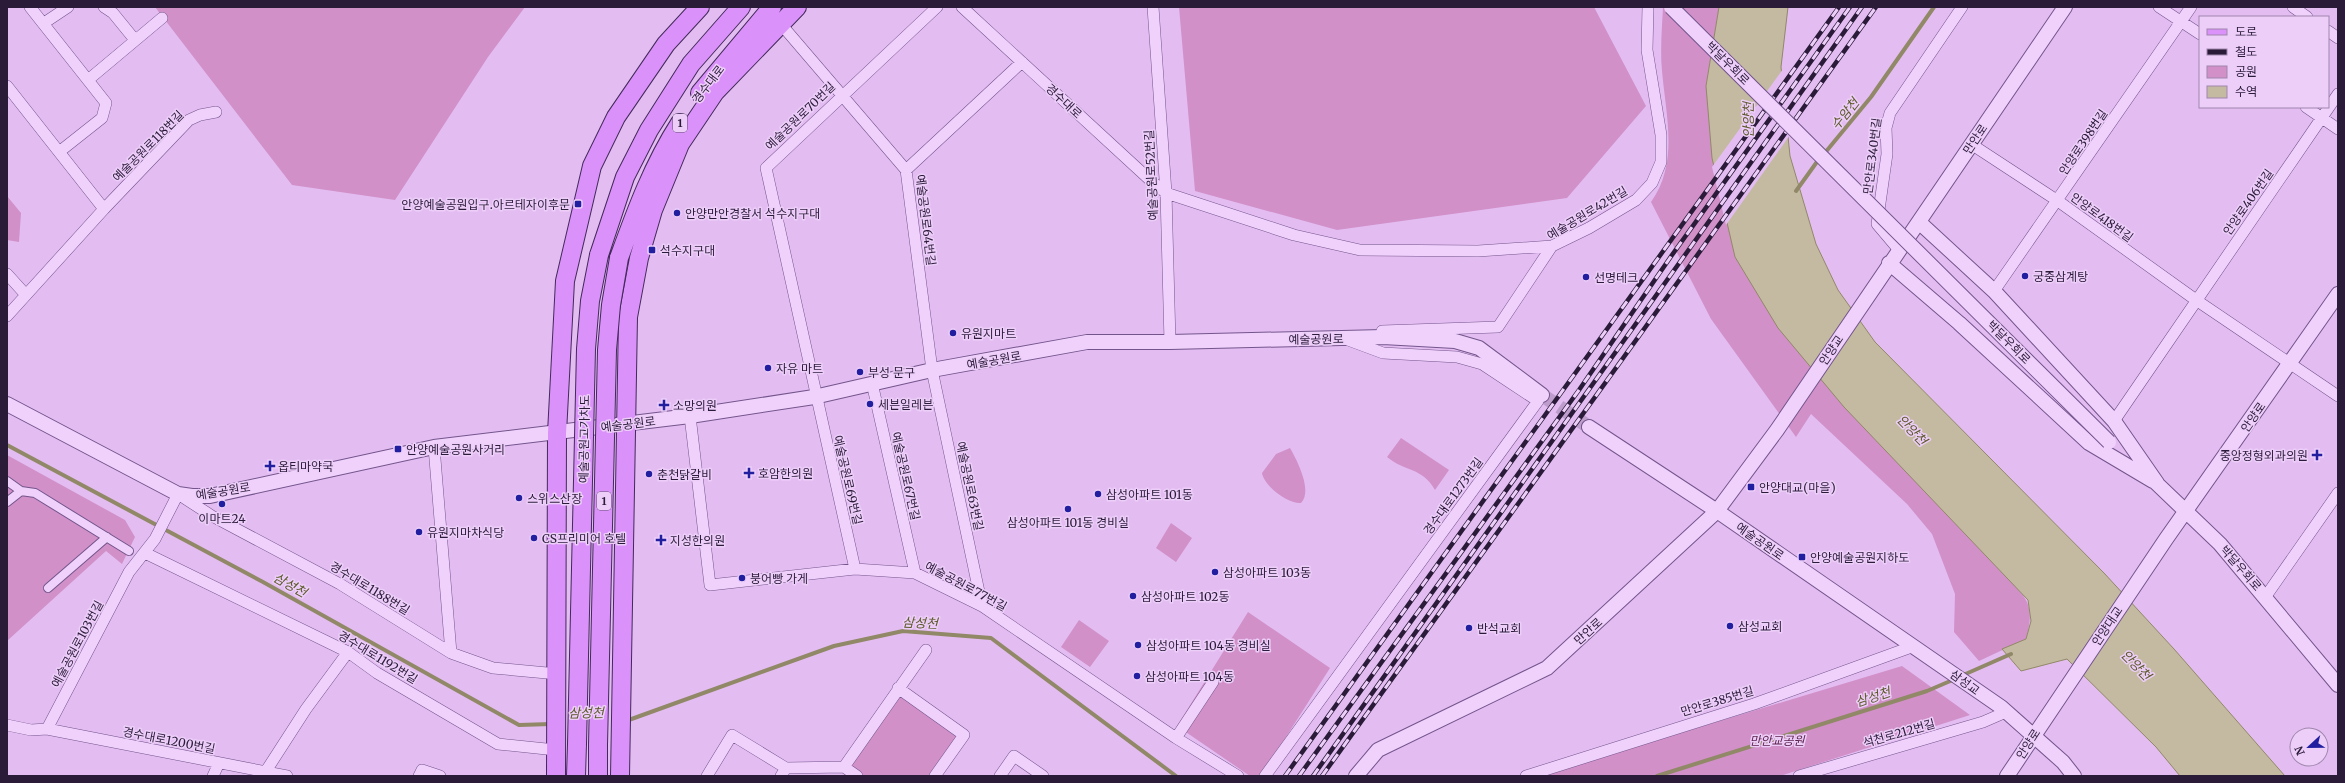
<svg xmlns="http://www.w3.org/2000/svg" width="2345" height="783" font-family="Merriweather,'Noto Sans KR',serif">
  <rect width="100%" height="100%" fill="#e3bdf2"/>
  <path fill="#d190c8" d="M155,7H525L488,57L395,200L292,185Z
    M1179,7H1594L1646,106L1567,198L1337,230L1195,191Z
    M1663,7H1719L1706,86L2003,573C2026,598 2036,603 2026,639L1979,661L1954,632L1955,594L1932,534L1907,504L1811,414L1796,437L1711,319L1651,202C1679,163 1666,116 1662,71C1660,50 1662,28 1663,7Z
    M7,196L21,213L19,242L7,240Z
    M1401,438L1449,470L1435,490C1422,467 1405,472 1387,457Z
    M1290,448C1297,460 1313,491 1301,503C1288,504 1264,486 1262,473L1276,454Z
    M7,455L125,520L135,537L122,564L106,551L7,641Z
    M1171,523L1192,538L1176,562L1156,548Z
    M1248,612L1330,668L1261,776H1250L1177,726Z
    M1079,620L1109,641L1090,667L1061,647Z
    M1902,666L1970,715L1780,776H1538Z
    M898,688L964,735L935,776H857L844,767Z"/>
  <path fill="#c3baa1" stroke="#918868" d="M1719,7H1788L1781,67L1790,156L1816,244L1838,290L1875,342L2104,573L2174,649L2285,776H2180L2156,747L2067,659L2021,671L2002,649L2026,639L2031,621L2028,600L1844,407L1778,328L1735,257L1712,158L1706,86Z"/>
  <path fill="#e3bdf2" d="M1783,69L1790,135L1726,225L1712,167Z"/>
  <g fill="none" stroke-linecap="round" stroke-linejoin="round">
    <path stroke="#918868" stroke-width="4" d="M1824,154L1871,97L1934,7
      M1796,191L1819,159
      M7,445L263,582L519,725L551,724
      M1961,676L2011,654
      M626,721L834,646L903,631L991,638L1176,776
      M1657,776L1927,691L1955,679"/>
    <path stroke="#be9dcd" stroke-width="14" stroke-dasharray="14 7" stroke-linecap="butt" d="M1542,395L1589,427"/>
    <defs>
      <path id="pedestrian" d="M7,481L21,491
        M7,502L21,491L35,493L129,551
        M48,588L107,537"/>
      <path id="minor" d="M30,7L106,103L102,118L59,152
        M104,7L113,13L135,40
        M962,7L1150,180L1166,193L1294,235L1360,250L1478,251L1552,246
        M1153,7L1166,193L1170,342
        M2159,7L2200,34
        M2293,7L2307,17
        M44,23L68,7
        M780,23L906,170L932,370L982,606
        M2328,31L2338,38
        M88,80L162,18
        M7,86L104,209
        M2306,107L2338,129
        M1971,144L2058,201L2196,300L2338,396
        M906,170L1022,62
        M1899,250L1877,224L1887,154L1886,128L1890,113L1962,7
        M7,274L26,295
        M1994,291L2191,7
        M7,316L104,209L189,120L200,115L216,112
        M1382,331L1498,327L1552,246L1589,228L1636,200L1652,183L1661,162V135L1647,50L1648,7
        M872,383L915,573
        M690,416L710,585L855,569L915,573L982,606L1176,738L1238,776
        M2114,421L2338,94
        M434,447L451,653
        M145,553L348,652L377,673L498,744L556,750
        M855,569L766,168L937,7
        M2266,596L2338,493
        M898,688L964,735L935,776
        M7,725L31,730L47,729L287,776
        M47,729L129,572L155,539L178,494L212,516L340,584L451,653L493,668L558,674
        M1176,738L1213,682
        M844,767L857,776
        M266,771L306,709L348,652
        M213,776L219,763
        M419,776L422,770L440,776
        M707,776L732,735L786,768
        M781,776L786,768L844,767L926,650
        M1000,776L1014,756L1043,776
        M1265,776L1538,401L1482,364L1457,357L1383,353L1348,340
        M1526,776L1754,704L1914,646
        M1799,776L1983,722L2006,712"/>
      <path id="tertiary" d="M1920,223L1994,291L2114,421L2157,483
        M1889,263L1959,323L2089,443L2153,481
        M7,404L178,494L192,496H210L434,447L690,416L814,397L932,370L1087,342H1170L1383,337L1455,341L1479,348L1542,395
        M1589,427L1717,511L2001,707L2063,762L2074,776
        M2151,478L2220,544L2338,685
        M1356,776L1378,750L1547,668L1717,511L1777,430L2065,7
        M2007,776L2166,539L2338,294"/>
      <path id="primary" d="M700,93L772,7
        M599,255L625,177L649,130L691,64L741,7
        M619,258C636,211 653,165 680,123
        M556,776L557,433L565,281L592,166L616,117L666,44L700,7
        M576,776L577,744
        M598,776V745
        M620,776L628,317L639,258L653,210L680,144L715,92L797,7"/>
    </defs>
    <use href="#pedestrian" stroke="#73558c" stroke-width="10"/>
    <use href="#minor" stroke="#73558c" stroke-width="12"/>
    <use href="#tertiary" stroke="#73558c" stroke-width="16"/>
    <use href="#primary" stroke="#412a59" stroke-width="20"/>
    <use href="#pedestrian" stroke="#f0d1fc" stroke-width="8"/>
    <use href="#minor" stroke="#f0d1fc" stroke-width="11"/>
    <use href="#tertiary" stroke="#f0d1fc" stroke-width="14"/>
    <use href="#primary" stroke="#db91fa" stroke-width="18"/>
    <defs>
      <path id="rail" d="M1285,776L1839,7
        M1299,776L1579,390L1672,255L1850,7
        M1313,776L1862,7
        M1322,776L1876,7"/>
    </defs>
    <use href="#rail" stroke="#2a1b39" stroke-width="4.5"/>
    <use href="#rail" stroke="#edcef9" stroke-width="3" stroke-dasharray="9" stroke-linecap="butt"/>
    <defs>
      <path id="tertiary-bridge" d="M1671,7L2109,442"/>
      <path id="primary-bridge" d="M577,744L586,349L590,301L599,255
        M598,745L607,350L611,305L619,258"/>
    </defs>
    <use href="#tertiary-bridge" stroke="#73558c" stroke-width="16" stroke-linecap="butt"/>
    <use href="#primary-bridge" stroke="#412a59" stroke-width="20" stroke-linecap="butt"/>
    <use href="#tertiary-bridge" stroke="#f0d1fc" stroke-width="14"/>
    <use href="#primary-bridge" stroke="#db91fa" stroke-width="18"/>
  </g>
  <g fill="#211fa0" stroke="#edcef9" stroke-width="1.5">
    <rect x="574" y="200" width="8" height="8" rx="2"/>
    <circle cx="677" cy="213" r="4"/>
    <rect x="648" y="246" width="8" height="8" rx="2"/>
    <circle cx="2025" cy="276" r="4"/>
    <circle cx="1586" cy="277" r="4"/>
    <circle cx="953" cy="333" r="4"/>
    <circle cx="768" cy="368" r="4"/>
    <circle cx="860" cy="372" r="4"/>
    <circle cx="870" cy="404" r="4"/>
    <path d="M662 399h4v4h4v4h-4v4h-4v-4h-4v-4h4z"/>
    <rect x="394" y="445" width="8" height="8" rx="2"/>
    <path d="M2315 449h4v4h4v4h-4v4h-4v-4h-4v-4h4z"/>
    <path d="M268 460h4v4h4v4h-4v4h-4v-4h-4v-4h4z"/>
    <path d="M747 467h4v4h4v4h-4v4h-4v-4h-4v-4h4z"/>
    <circle cx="649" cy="474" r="4"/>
    <rect x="1747" y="483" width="8" height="8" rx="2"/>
    <circle cx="1098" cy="494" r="4"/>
    <circle cx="519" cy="498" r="4"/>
    <circle cx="222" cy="504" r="4"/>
    <circle cx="1068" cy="509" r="4"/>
    <circle cx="419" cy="532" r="4"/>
    <circle cx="534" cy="538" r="4"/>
    <path d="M659 534h4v4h4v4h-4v4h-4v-4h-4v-4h4z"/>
    <rect x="1798" y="553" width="8" height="8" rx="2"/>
    <circle cx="1215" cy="572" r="4"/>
    <circle cx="742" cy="578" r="4"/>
    <circle cx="1133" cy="596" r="4"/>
    <circle cx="1730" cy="626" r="4"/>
    <circle cx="1469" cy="628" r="4"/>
    <circle cx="1138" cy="645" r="4"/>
    <circle cx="1137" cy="676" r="4"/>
  </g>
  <g text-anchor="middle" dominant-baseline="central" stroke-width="3" stroke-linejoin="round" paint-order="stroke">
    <g fill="#edcef9" stroke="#645173" stroke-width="1">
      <rect x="673" y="114" width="14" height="18" rx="3"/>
      <rect x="597" y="492" width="14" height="18" rx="3"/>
    </g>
    <g font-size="11" font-weight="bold" fill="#2a1b39">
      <text x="680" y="123">1</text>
      <text x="604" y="501">1</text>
    </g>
    <g font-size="12" fill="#2a1b39" stroke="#edcef9">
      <text transform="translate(1728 63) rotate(45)">박달우회로</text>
      <text transform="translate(708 84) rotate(-53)">경수대로</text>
      <text transform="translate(1064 101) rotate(43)">경수대로</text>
      <text transform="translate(800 116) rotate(-44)">예술공원로70번길</text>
      <text transform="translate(1975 139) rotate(-56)">만안로</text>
      <text transform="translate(2083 142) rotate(-56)">안양로398번길</text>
      <text transform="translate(148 146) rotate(-45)">예술공원로118번길</text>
      <text transform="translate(1872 156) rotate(-83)">만안로340번길</text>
      <text transform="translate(1151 175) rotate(-93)">예술공원로52번길</text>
      <text transform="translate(2248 202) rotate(-55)">안양로406번길</text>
      <text transform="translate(1587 213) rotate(-31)">예술공원로42번길</text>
      <text transform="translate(2102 217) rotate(36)">안양로418번길</text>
      <text transform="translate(926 220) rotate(83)">예술공원로64번길</text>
      <text transform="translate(1316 339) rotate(-1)">예술공원로</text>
      <text transform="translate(2009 342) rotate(45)">박달우회로</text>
      <text transform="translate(1831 350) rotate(-56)">안양교</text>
      <text transform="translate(994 360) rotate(-10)">예술공원로</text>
      <text transform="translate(2253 417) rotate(-55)">안양로</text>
      <text transform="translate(628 424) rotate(-7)">예술공원로</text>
      <text transform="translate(584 439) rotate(-89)">예술공원고가차도</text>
      <text transform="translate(906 476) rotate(77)">예술공원로67번길</text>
      <text transform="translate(848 480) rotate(77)">예술공원로69번길</text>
      <text transform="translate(970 486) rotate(78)">예술공원로63번길</text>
      <text transform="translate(223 491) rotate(-9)">예술공원로</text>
      <text transform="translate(1453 496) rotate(-54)">경수대로1273번길</text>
      <text transform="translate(1760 541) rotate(35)">예술공원로</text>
      <text transform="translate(2241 568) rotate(49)">박달우회로</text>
      <text transform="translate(966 586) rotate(28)">예술공원로77번길</text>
      <text transform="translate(370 588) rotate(31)">경수대로1188번길</text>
      <text transform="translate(2107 626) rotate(-56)">안양대교</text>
      <text transform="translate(1588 631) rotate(-42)">만안로</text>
      <text transform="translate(77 644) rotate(-62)">예술공원로103번길</text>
      <text transform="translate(378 657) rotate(31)">경수대로1192번길</text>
      <text transform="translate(1965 682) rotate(36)">삼성교</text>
      <text transform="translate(1717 701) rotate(-17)">만안로385번길</text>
      <text transform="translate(1899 733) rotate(-16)">석천로212번길</text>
      <text transform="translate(169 740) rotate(11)">경수대로1200번길</text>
      <text transform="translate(2028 744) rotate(-57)">안양로</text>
    </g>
    <g font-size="12" fill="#2a1b39" stroke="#edcef9" text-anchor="start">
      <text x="570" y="204" text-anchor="end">안양예술공원입구.아르테자이후문</text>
      <text x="685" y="213">안양만안경찰서 석수지구대</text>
      <text x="660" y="250">석수지구대</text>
      <text x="2033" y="276">궁중삼계탕</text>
      <text x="1594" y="277">선명테크</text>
      <text x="961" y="333">유원지마트</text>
      <text x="776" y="368">자유 마트</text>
      <text x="868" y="372">부성 문구</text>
      <text x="878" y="404">세븐일레븐</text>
      <text x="673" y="405">소망의원</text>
      <text x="406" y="449">안양예술공원사거리</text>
      <text x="2308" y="455" text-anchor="end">중앙정형외과의원</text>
      <text x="278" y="466">옵티마약국</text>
      <text x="758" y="473">호암한의원</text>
      <text x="657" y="474">춘천닭갈비</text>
      <text x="1759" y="487">안양대교(마을)</text>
      <text x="1106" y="494">삼성아파트 101동</text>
      <text x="527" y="498">스위스산장</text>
      <text x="222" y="518" text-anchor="middle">이마트24</text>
      <text x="1068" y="522" text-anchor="middle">삼성아파트 101동 경비실</text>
      <text x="427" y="532">유원지마차식당</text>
      <text x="542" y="538">CS프리미어 호텔</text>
      <text x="670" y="540">지성한의원</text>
      <text x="1810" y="557">안양예술공원지하도</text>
      <text x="1223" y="572">삼성아파트 103동</text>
      <text x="750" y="578">붕어빵 가게</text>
      <text x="1141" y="596">삼성아파트 102동</text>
      <text x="1738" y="626">삼성교회</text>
      <text x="1477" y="628">반석교회</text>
      <text x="1146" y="645">삼성아파트 104동 경비실</text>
      <text x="1145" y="676">삼성아파트 104동</text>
    </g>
    <g font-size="12" font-style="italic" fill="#581f48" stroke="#edcef9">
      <text x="1777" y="740">만안교공원</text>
    </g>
    <g font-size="13" font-style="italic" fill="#5b5928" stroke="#edcef9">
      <text transform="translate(1845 114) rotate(-51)">수암천</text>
      <text transform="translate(1748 120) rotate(-90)">안양천</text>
      <text transform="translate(1912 430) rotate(46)">안양천</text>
      <text transform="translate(290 585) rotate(29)">삼성천</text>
      <text transform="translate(920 623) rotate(2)">삼성천</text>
      <text transform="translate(2136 665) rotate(46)">안양천</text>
      <text transform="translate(1873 697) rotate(-18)">삼성천</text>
      <text transform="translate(586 713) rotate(-1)">삼성천</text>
    </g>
  </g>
  <rect width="2345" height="783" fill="none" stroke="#2a1b39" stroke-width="16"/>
  <rect x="2199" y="16" width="130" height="92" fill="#edcef9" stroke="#9f86ac"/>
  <rect x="2207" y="29" width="20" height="6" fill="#db91fa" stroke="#9f86ac"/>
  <text x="2235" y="36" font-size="12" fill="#2a1b39">도로</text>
  <rect x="2207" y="49" width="20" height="6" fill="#2a1b39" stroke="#9f86ac"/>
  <text x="2235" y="56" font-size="12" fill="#2a1b39">철도</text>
  <rect x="2207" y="66" width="20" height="12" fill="#d190c8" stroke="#9f86ac"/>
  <text x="2235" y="76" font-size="12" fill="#2a1b39">공원</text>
  <rect x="2207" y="86" width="20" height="12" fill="#c3baa1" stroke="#9f86ac"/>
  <text x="2235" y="96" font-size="12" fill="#2a1b39">수역</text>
  <g transform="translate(2309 747) rotate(248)"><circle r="19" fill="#edcef9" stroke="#9f86ac"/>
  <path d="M0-3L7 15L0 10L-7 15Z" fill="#211fa0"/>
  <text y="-6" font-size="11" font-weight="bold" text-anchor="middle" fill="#2a1b39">N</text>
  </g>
</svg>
